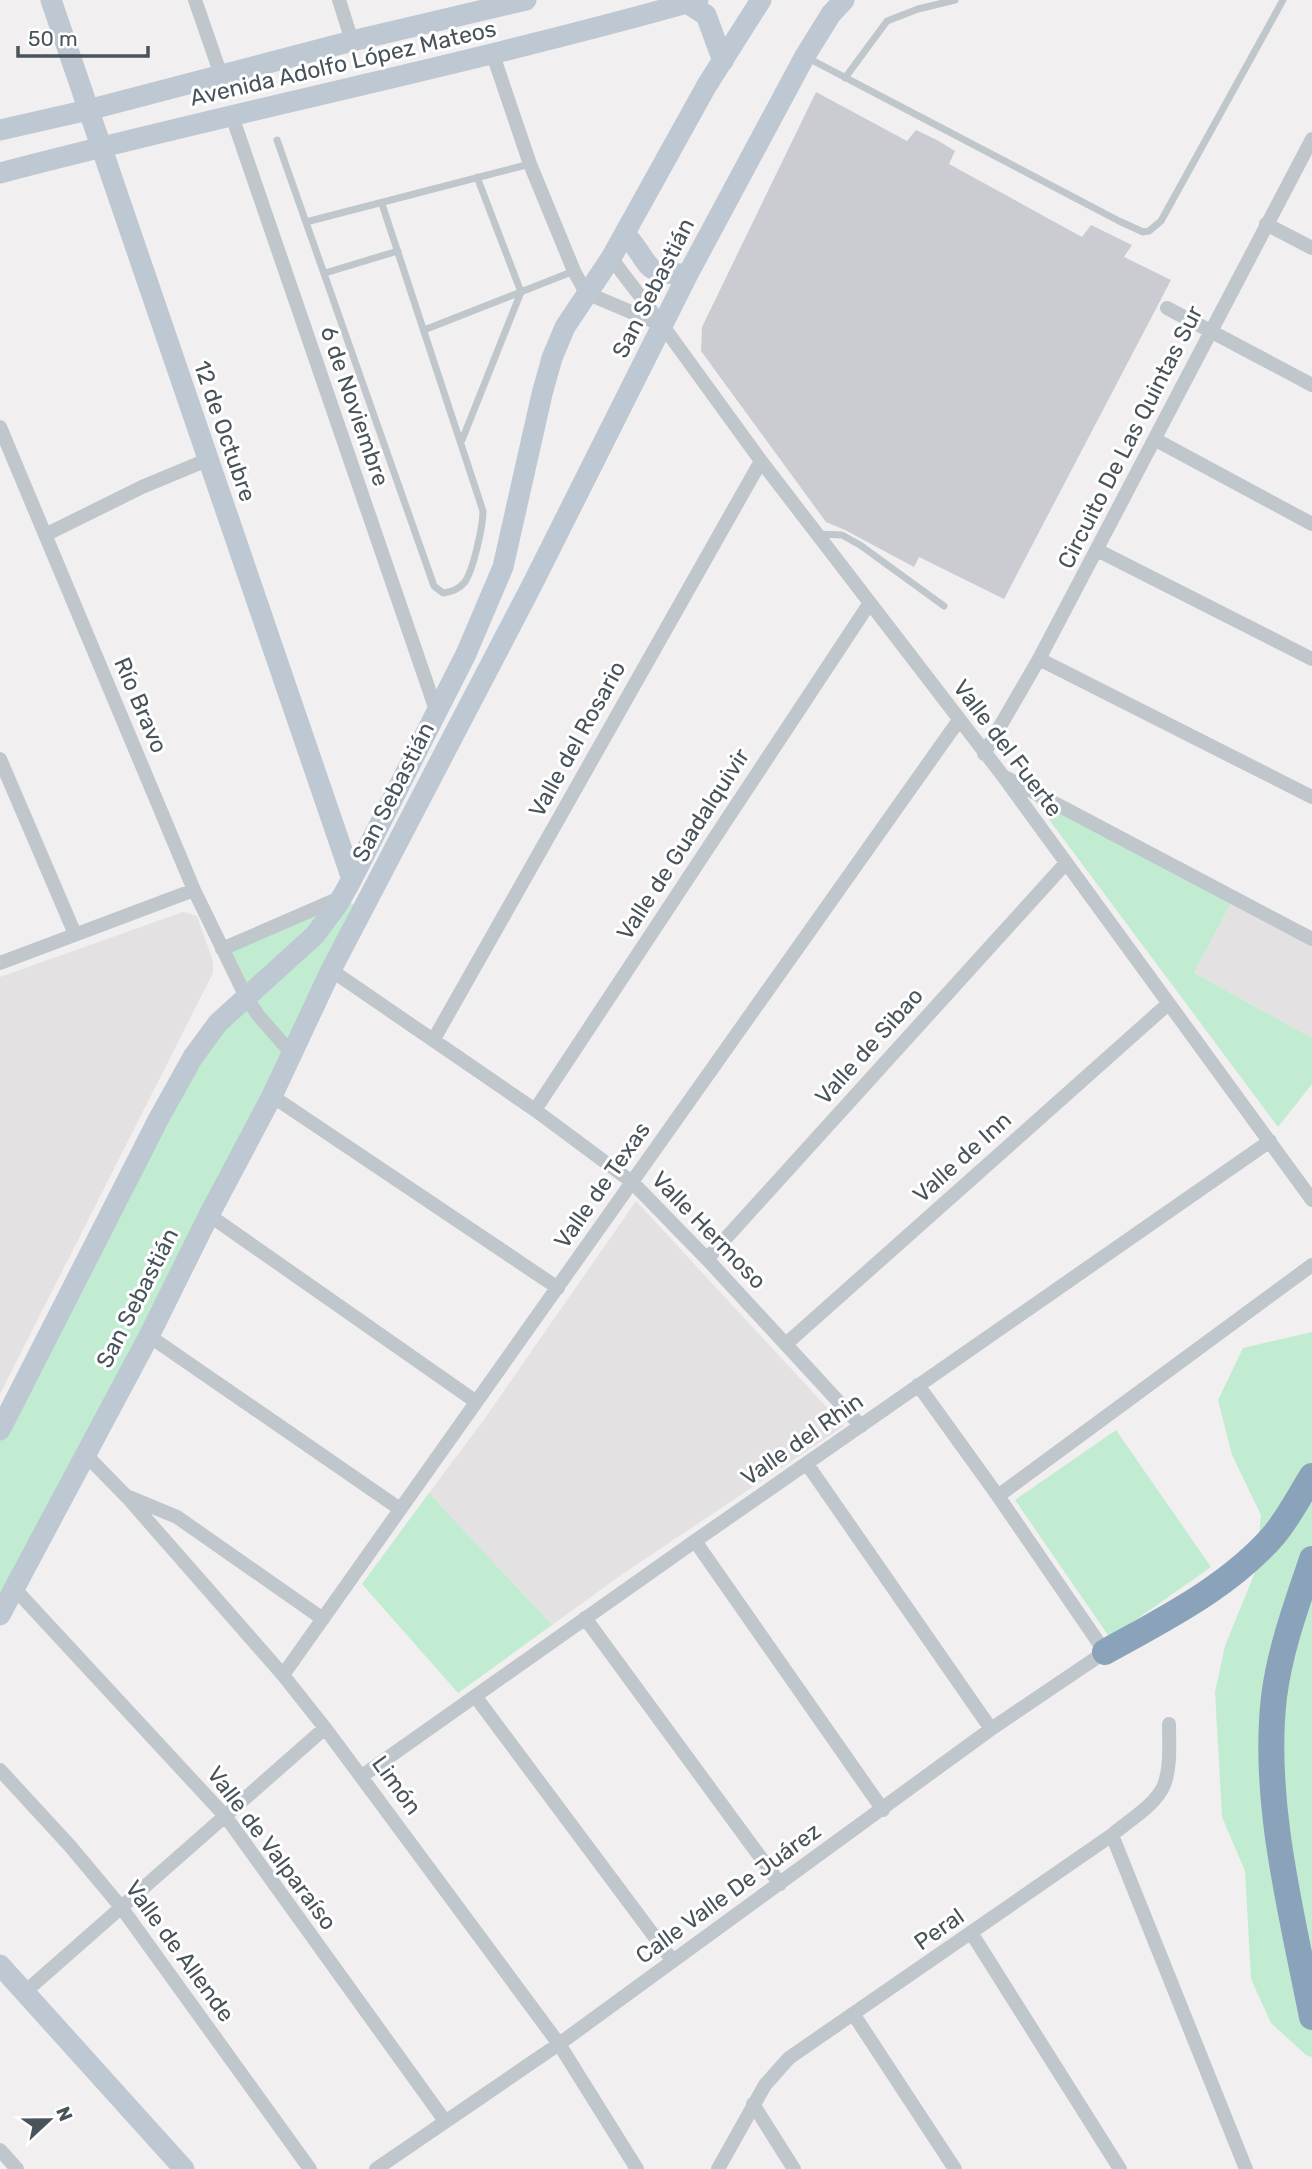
<svg xmlns="http://www.w3.org/2000/svg" width="1312" height="2169" font-family="Rubik,sans-serif">
  <rect width="100%" height="100%" fill="#f2eff0"/>
  <path fill="#e3e1e1" d="M1231,903L1312,946V1038L1194,973Z
    M183,912L197,916L213,961V973L0,1394V977Z
    M636,1201L844,1426L624,1573L552,1625L429,1493L483,1421Z"/>
  <path fill="#c1ecd1" d="M1030,794L1231,903L1194,973L1312,1038V1084L1278,1127Z
    M342,897L362,910L0,1615V1431L178,1081L245,997L222,949Z
    M1312,1332V2057L1306,2055L1271,2023L1251,1979L1245,1871L1222,1817L1215,1692L1225,1646L1255,1572L1261,1515L1232,1455L1218,1400L1243,1348Z
    M1116,1430L1211,1567L1110,1638L1015,1500Z
    M429,1493L552,1625L458,1693L362,1584Z"/>
  <path fill="#caccd2" d="M816,92L907,141L916,130L937,140L955,151L949,164L1082,237L1091,225L1132,245L1124,257L1171,280L1004,599L919,557L914,567L845,530L826,522L701,351L702,327Z"/>
  <g fill="none" stroke-linecap="round" stroke-linejoin="round">
    <path stroke="#bfc7cd" stroke-width="7" d="M808,58L1119,221L1143,232L1149,231L1161,221L1283,0
      M845,78L887,21L918,9L955,0
      M277,140L434,586L443,593C451,592 458,590 464,583C473,572 483,526 483,511L382,204
      M306,222L530,164
      M325,273L398,251
      M424,330L574,271
      M462,440L521,292L477,177
      M817,534L842,535L860,545L944,606"/>
    <path stroke="#bfc7cd" stroke-width="14" d="M195,0L221,75
      M339,0L352,41
      M493,55L530,164L574,271L586,293L662,325
      M232,116L436,710
      M1266,224L1312,248
      M611,258L663,326L761,461L1003,776L1312,1200
      M1167,308L1312,385
      M0,427L194,890L246,997L258,1015L292,1054
      M1156,440L1312,524
      M45,535L142,487L207,460
      M1097,550L1312,659
      M1039,659L1312,797
      M984,754L1039,659L1312,139
      M0,759L75,934
      M1007,778L1312,939
      M222,949L342,897
      M0,963L194,890
      M331,970L535,1110L632,1182L707,1259L861,1426
      M434,1039L761,461
      M272,1096L558,1288
      M535,1110L869,604
      M209,1215L475,1401
      M707,1259L1065,864
      M149,1336L400,1509
      M786,1344L1168,1004
      M85,1454L127,1497L283,1675L325,1728L559,2044L637,2169
      M807,1464L991,1729
      M998,1496L1312,1265
      M129,1497L177,1517L323,1619
      M695,1541L883,1810
      M14,1588L226,1817L445,2121
      M585,1618L780,1884
      M283,1675L959,720
      M475,1696L672,1960
      M0,1770L70,1846L121,1907L310,2169
      M362,1776L695,1541L1270,1141
      M1112,1835L1246,2169
      M972,1934L1120,2169
      M25,1992L325,1728
      M854,2015L955,2169
      M753,2104L794,2169
      M0,2150L17,2169
      M376,2169L559,2044L991,1729L1105,1652L998,1496L918,1385
      M718,2169L765,2085L789,2058L1112,1835C1128,1821 1156,1805 1164,1785C1171,1767 1169,1743 1169,1724"/>
    <path stroke="#bec8d2" stroke-width="21" d="M51,0L352,879
      M687,3L706,15L723,61
      M0,130L88,110L352,41L526,0
      M0,173C232,112 467,65 698,0
      M625,234C653,264 639,275 688,274
      M0,1430L159,1118L193,1057L218,1023L315,935L338,904L352,879L466,654L503,567L542,394L552,358L565,327L611,258L707,85L761,0
      M0,1615L149,1336L209,1215L272,1096L331,970L531,587L688,274L805,56L831,14L844,0
      M0,1965L184,2169"/>
    <path stroke="#8ba3ba" stroke-width="26" d="M1312,1559C1297,1604 1280,1649 1274,1697C1262,1801 1292,1915 1312,2017
      M1105,1652C1164,1619 1229,1587 1274,1535C1289,1517 1300,1495 1312,1476"/>
  </g>
  <g text-anchor="middle" dominant-baseline="central" stroke-width="6" stroke-linejoin="round" paint-order="stroke">
    <g font-size="23" fill="#49535b" stroke="#fff">
      <text transform="translate(343 63) rotate(-13)">Avenida Adolfo López Mateos</text>
      <text transform="translate(653 288) rotate(-63)">San Sebastián</text>
      <text transform="translate(355 406) rotate(71)">6 de Noviembre</text>
      <text transform="translate(225 431) rotate(71)">12 de Octubre</text>
      <text transform="translate(1130 437) rotate(-63)">Circuito De Las Quintas Sur</text>
      <text transform="translate(141 705) rotate(67)">Río Bravo</text>
      <text transform="translate(577 739) rotate(-61)">Valle del Rosario</text>
      <text transform="translate(1008 748) rotate(53)">Valle del Fuerte</text>
      <text transform="translate(393 792) rotate(-63)">San Sebastián</text>
      <text transform="translate(683 844) rotate(-57)">Valle de Guadalquivir</text>
      <text transform="translate(869 1046) rotate(-48)">Valle de Sibao</text>
      <text transform="translate(962 1157) rotate(-42)">Valle de Inn</text>
      <text transform="translate(602 1185) rotate(-55)">Valle de Texas</text>
      <text transform="translate(709 1230) rotate(46)">Valle Hermoso</text>
      <text transform="translate(137 1298) rotate(-63)">San Sebastián</text>
      <text transform="translate(802 1439) rotate(-35)">Valle del Rhin</text>
      <text transform="translate(397 1785) rotate(54)">Limón</text>
      <text transform="translate(272 1848) rotate(53)">Valle de Valparaíso</text>
      <text transform="translate(728 1893) rotate(-36)">Calle Valle De Juárez</text>
      <text transform="translate(939 1929) rotate(-35)">Peral</text>
      <text transform="translate(180 1951) rotate(54)">Valle de Allende</text>
    </g>
  </g>
  <g transform="translate(49 2120) rotate(68)" stroke="#ffffff" stroke-width="5" paint-order="stroke">
  <path d="M0-5L12 26L0 18L-12 26Z" fill="#49535b"/>
  <text y="-10" font-size="19" font-weight="bold" text-anchor="middle" fill="#49535b">N</text>
  </g>
  <path d="M18 46v10h130v-10" fill="none" stroke="#49535b" stroke-width="3.5"/>
  <text x="28" y="46" font-size="21" fill="#49535b" stroke="#ffffff" stroke-width="5" paint-order="stroke">50 m</text>
</svg>
